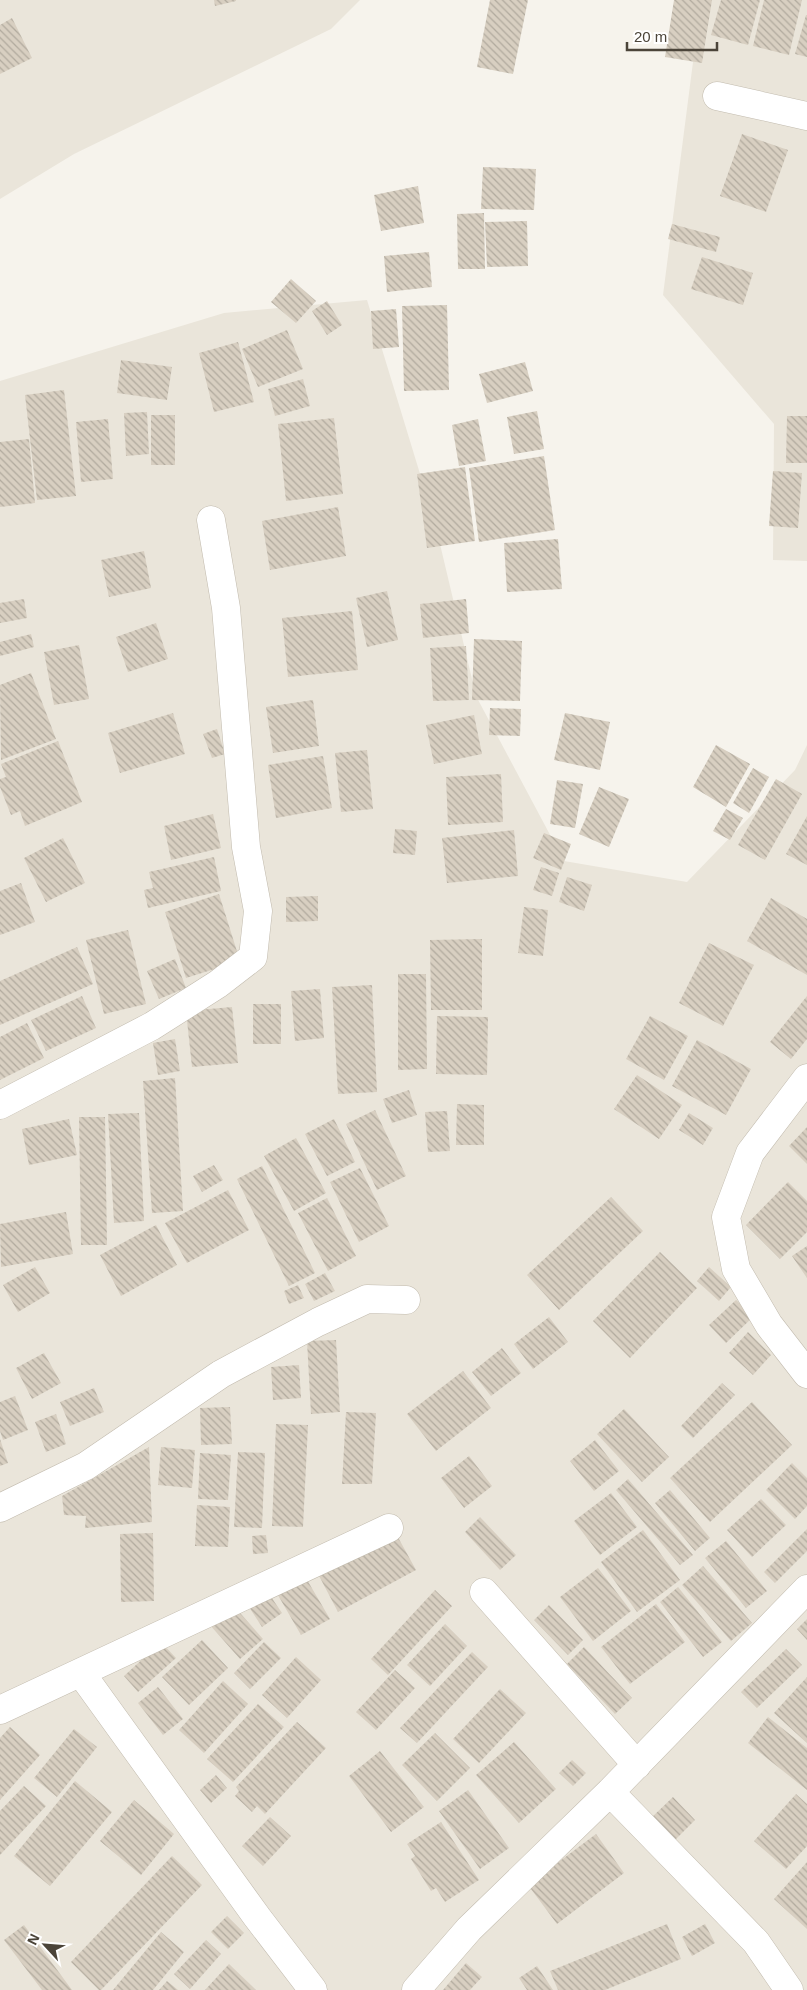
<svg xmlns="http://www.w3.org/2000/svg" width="807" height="1990" font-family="Helvetica,sans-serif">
  <defs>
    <pattern id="building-back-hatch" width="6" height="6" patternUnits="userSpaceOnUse" patternTransform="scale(1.25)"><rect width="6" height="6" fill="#d8cfc1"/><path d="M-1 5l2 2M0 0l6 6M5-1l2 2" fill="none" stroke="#b1aa9e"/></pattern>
  </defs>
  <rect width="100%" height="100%" fill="#f6f3ec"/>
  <path fill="#eae5da" d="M0,0H360L331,29L74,154L0,199Z
    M701,0H807V561L773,560L774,424L663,295Z
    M367,300L435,523L476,696L564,861L687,882L795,770L807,745V1990H0V381L224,313Z"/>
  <path fill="url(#building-back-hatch)" d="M214,0H236V1L215,6Z
    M490,0H528L513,74L477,67Z
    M674,0H712L702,63L665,57Z
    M721,0H760L748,45L711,35Z
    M764,0H802L789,55L753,46Z
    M806,15H807V57L795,54Z
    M12,18L32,58L0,74V25Z
    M742,134L788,150L766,212L720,196Z
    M483,167L536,169L534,210L481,209Z
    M418,186L424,223L381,231L374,195Z
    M484,213L485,269H458L457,214Z
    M527,221L528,266L487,267L485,222Z
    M672,224L720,237L716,252L668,239Z
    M429,252L432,287L387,292L384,256Z
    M702,257L753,273L743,305L691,289Z
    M291,279L316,301L296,323L271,302Z
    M327,301L342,325L327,335L312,311Z
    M447,305L449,390L404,391L402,306Z
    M396,309L399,347L373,349L371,311Z
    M287,330L303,369L258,387L242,349Z
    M238,342L254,402L214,412L199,353Z
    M121,360L172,367L167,400L117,393Z
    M525,362L533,391L487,403L479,374Z
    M303,379L310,406L275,416L268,389Z
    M64,390L76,496L37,500L25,395Z
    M537,411L544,449L514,454L507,417Z
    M147,412L149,454L126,456L124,413Z
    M151,415H175V465H151Z
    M787,416H807V463H786Z
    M334,418L343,494L286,501L278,424Z
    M108,419L113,479L81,482L76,422Z
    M478,419L486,461L459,466L452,425Z
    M29,439L35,503L0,507V442Z
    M544,456L555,530L479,542L469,468Z
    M465,467L475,541L427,548L417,474Z
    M773,471L802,473L798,528L769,526Z
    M338,507L346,556L270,570L262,521Z
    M558,539L562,589L507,592L504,543Z
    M144,551L151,588L109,597L101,560Z
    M387,591L398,640L367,647L356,598Z
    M24,599L27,618L0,623V603Z
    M466,599L469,633L423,638L420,604Z
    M352,611L358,670L288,677L282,618Z
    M156,623L168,659L128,672L116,637Z
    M31,634L34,647L0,656V642Z
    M474,639L522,641L520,701L472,700Z
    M79,645L89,699L54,705L44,652Z
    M466,646L469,700L433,701L430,648Z
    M31,673L56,739L1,760L0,685Z
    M313,700L319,746L273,753L266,707Z
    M490,708L521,709L520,736L489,735Z
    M173,713L185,754L120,773L108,733Z
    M565,713L610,722L600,770L554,760Z
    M474,715L482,754L434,764L426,725Z
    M217,729L225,754L212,758L203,734Z
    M58,741L82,802L25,826L20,811L11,815L0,787V779L6,777L1,764Z
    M716,745L750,764L726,807L693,787Z
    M367,750L373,809L341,812L335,753Z
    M323,756L332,808L276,818L268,765Z
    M753,768L769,777L749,813L733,803Z
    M501,774L503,822L448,825L446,777Z
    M776,779L802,794L765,860L738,845Z
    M557,780L583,784L575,828L550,824Z
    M599,787L629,799L609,847L579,834Z
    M726,809L743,818L730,840L713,831Z
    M213,814L221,848L171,860L164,826Z
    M807,816V865L786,854Z
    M395,829L417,831L415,855L393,853Z
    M514,830L518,876L447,883L442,838Z
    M544,833L571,844L561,870L533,858Z
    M63,838L85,883L46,902L24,858Z
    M214,857L221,891L148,908L144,890L153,888L149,872Z
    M541,867L559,873L552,896L533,890Z
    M567,877L592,885L584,911L559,902Z
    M21,883L35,922L0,935V891Z
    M219,894L240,961L186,978L165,912Z
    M318,896V921L286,922V897Z
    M771,898L807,919V975L747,941Z
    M524,907L548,910L543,956L518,953Z
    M128,930L146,1004L104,1014L86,940Z
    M482,939V1010H431L430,940Z
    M709,943L754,965L723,1026L679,1003Z
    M77,947L93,984L0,1025V981Z
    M175,959L186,988L159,999L147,971Z
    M398,974H426L427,1069L398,1070Z
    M372,985L377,1092L338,1094L332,987Z
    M320,989L324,1038L295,1041L291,991Z
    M82,996L96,1028L46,1051L31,1020Z
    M807,996V1039L791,1059L770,1042Z
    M253,1004H281V1044H253Z
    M232,1007L238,1063L192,1067L186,1011Z
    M437,1016L488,1017L487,1075L436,1074Z
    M650,1016L688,1036L664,1080L626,1059Z
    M27,1023L44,1058L0,1080V1037Z
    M175,1039L180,1071L158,1075L153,1043Z
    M697,1040L751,1069L726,1115L672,1086Z
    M637,1075L682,1105L659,1139L614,1109Z
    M175,1078L183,1211L152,1213L143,1081Z
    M409,1090L417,1115L392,1123L383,1099Z
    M457,1104L484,1105V1145H456Z
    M375,1110L406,1176L377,1190L346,1124Z
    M447,1111L450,1151L428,1152L425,1112Z
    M139,1113L144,1221L114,1223L108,1114Z
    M689,1113L713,1128L703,1145L679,1130Z
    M79,1117H105L107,1245H81Z
    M69,1119L77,1155L29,1165L22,1129Z
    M334,1119L355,1162L327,1176L305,1134Z
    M807,1127V1164L789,1146Z
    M296,1138L326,1193L294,1211L264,1156Z
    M214,1165L223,1180L202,1192L193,1176Z
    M262,1166L315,1273L289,1286L237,1179Z
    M360,1168L389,1226L359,1242L330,1182Z
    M788,1182L807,1201V1232L780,1259L746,1225Z
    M228,1190L249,1230L187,1263L165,1223Z
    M611,1197L643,1231L559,1310L527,1275Z
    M327,1198L356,1256L328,1271L298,1213Z
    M66,1212L73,1254L1,1267L0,1224Z
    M156,1225L177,1265L121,1296L100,1255Z
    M807,1246V1278L792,1256Z
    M660,1252L697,1288L630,1358L593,1321Z
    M35,1267L50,1293L18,1312L3,1285Z
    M709,1267L731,1287L719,1301L697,1281Z
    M325,1273L335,1291L314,1301L305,1284Z
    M298,1285L304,1298L289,1304L284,1291Z
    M736,1300L753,1317L726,1343L709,1325Z
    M549,1317L568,1342L533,1369L514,1344Z
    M748,1332L771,1355L753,1375L729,1353Z
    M336,1340L340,1412L311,1414L307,1341Z
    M502,1348L521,1373L491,1396L472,1372Z
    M44,1353L61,1383L32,1399L16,1368Z
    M299,1365L301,1398L273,1400L271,1367Z
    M463,1371L491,1408L436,1451L407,1414Z
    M722,1383L735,1395L693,1438L681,1426Z
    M94,1388L104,1412L70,1426L60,1402Z
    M15,1396L28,1430L3,1440L0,1431V1402Z
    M752,1402L792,1445L710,1522L670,1478Z
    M230,1407L232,1444L201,1445L200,1408Z
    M624,1409L669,1457L642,1482L597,1434Z
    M346,1412L376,1413L372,1484H342Z
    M56,1414L66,1444L46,1452L35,1422Z
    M276,1424L308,1425L303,1527L272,1526Z
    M0,1439L8,1463L0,1466Z
    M595,1440L619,1471L594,1491L570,1461Z
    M149,1447L152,1522L85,1528L86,1516L64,1515L62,1496Z
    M161,1447L195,1450L192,1488L158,1485Z
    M238,1452L265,1453L262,1528L234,1527Z
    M200,1453L231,1455L228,1500L198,1499Z
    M469,1456L492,1486L464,1508L441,1478Z
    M792,1463L807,1478V1506L795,1519L766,1490Z
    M628,1479L693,1555L680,1565L616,1490Z
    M670,1490L710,1538L695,1551L655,1503Z
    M611,1493L637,1527L600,1555L574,1521Z
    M761,1499L786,1525L752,1557L727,1530Z
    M197,1505L230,1507L228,1547L195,1546Z
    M480,1517L516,1555L500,1570L465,1532Z
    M807,1529V1551L775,1583L764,1572Z
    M394,1530L416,1570L338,1612L317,1572Z
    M643,1530L680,1580L637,1612L601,1562Z
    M153,1533L154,1601L121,1602L120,1534Z
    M266,1535L268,1553L253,1554L252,1536Z
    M726,1541L767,1591L746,1608L705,1558Z
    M703,1566L752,1623L731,1641L682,1585Z
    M598,1568L631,1611L593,1641L560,1597Z
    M303,1573L330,1619L301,1635L275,1590Z
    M678,1587L722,1642L703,1657L660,1602Z
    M265,1588L282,1613L262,1627L245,1601Z
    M435,1590L452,1606L388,1675L371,1659Z
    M656,1604L685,1642L630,1684L601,1647Z
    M233,1605L263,1639L240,1659L210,1625Z
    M549,1605L583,1640L568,1655L534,1620Z
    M807,1619V1640L797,1629Z
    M445,1624L467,1646L430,1686L407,1665Z
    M202,1640L228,1668L189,1705L162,1677Z
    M161,1642L176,1658L138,1692L124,1676Z
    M264,1642L281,1658L250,1689L234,1673Z
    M584,1647L632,1698L615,1714L567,1664Z
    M786,1649L802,1665L757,1708L741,1692Z
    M472,1652L488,1667L417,1743L400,1728Z
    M296,1657L321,1680L287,1718L262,1695Z
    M395,1670L415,1688L376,1730L356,1712Z
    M807,1677V1743L774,1713Z
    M223,1681L248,1704L204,1753L179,1730Z
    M158,1687L183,1719L163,1735L138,1703Z
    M500,1689L526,1713L479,1763L453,1739Z
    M258,1704L284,1727L233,1782L207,1759Z
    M768,1717L807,1748V1790L748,1743Z
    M297,1722L326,1748L265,1814L257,1806L252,1812L235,1796L239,1791L236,1787Z
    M10,1727L40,1755L0,1800V1738Z
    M74,1729L97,1747L57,1797L34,1778Z
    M435,1733L470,1768L437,1801L402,1765Z
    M514,1742L556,1789L519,1823L476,1775Z
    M380,1751L424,1807L391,1832L349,1776Z
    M572,1760L586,1773L573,1786L559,1773Z
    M216,1775L227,1788L211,1803L200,1790Z
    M75,1781L112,1812L50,1886L14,1856Z
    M24,1786L46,1806L0,1855V1811Z
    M468,1790L509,1848L480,1869L439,1811Z
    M796,1794L807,1804V1846L786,1869L754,1841Z
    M673,1797L695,1820L673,1842L651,1818Z
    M134,1800L174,1834L141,1875L100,1841Z
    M270,1817L291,1836L263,1866L242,1846Z
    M441,1822L479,1880L445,1902L436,1888L431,1891L411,1859L415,1856L407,1844Z
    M596,1834L624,1873L557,1924L528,1885Z
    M172,1856L202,1885L101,1990H99L71,1962Z
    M807,1862V1929L774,1899Z
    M227,1916L244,1933L228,1949L211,1932Z
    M667,1924L681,1959L605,1990H558L550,1971Z
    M705,1924L715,1943L692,1956L682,1937Z
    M24,1925L72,1990H42L4,1940Z
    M161,1932L184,1952L153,1990H113Z
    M206,1940L221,1954L190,1989L174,1974Z
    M466,1963L482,1977L470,1990H443Z
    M229,1964L256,1990H205Z
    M537,1966L553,1990H527L519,1978Z
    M167,1981L178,1990H159Z"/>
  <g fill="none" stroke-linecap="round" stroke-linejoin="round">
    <defs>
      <path id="street" d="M717,96L807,116
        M807,1078L750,1153L726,1217L736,1269L769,1325L807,1374
        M0,1105L152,1026L218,984L253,957L258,911L246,847L226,608L211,520
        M0,1508L86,1466L221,1374L318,1322L367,1299L406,1300
        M484,1592L637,1765
        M81,1673L257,1917L313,1990
        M0,1710L389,1528
        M610,1792L756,1942L789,1990
        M416,1990L469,1929L610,1792L807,1589"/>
    </defs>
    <use href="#street" stroke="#c2bbae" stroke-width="29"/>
    <use href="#street" stroke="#fff" stroke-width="28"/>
  </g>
  <g transform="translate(45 1945) rotate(296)" stroke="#ffffff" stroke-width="4" paint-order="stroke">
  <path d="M0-4L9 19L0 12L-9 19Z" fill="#4b4439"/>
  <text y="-8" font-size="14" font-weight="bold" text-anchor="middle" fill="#4b4439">N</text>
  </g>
  <path d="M627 42v8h90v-8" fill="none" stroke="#4b4439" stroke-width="2.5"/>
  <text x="634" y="42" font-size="15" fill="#4b4439" stroke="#ffffff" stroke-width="4" paint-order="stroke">20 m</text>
</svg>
